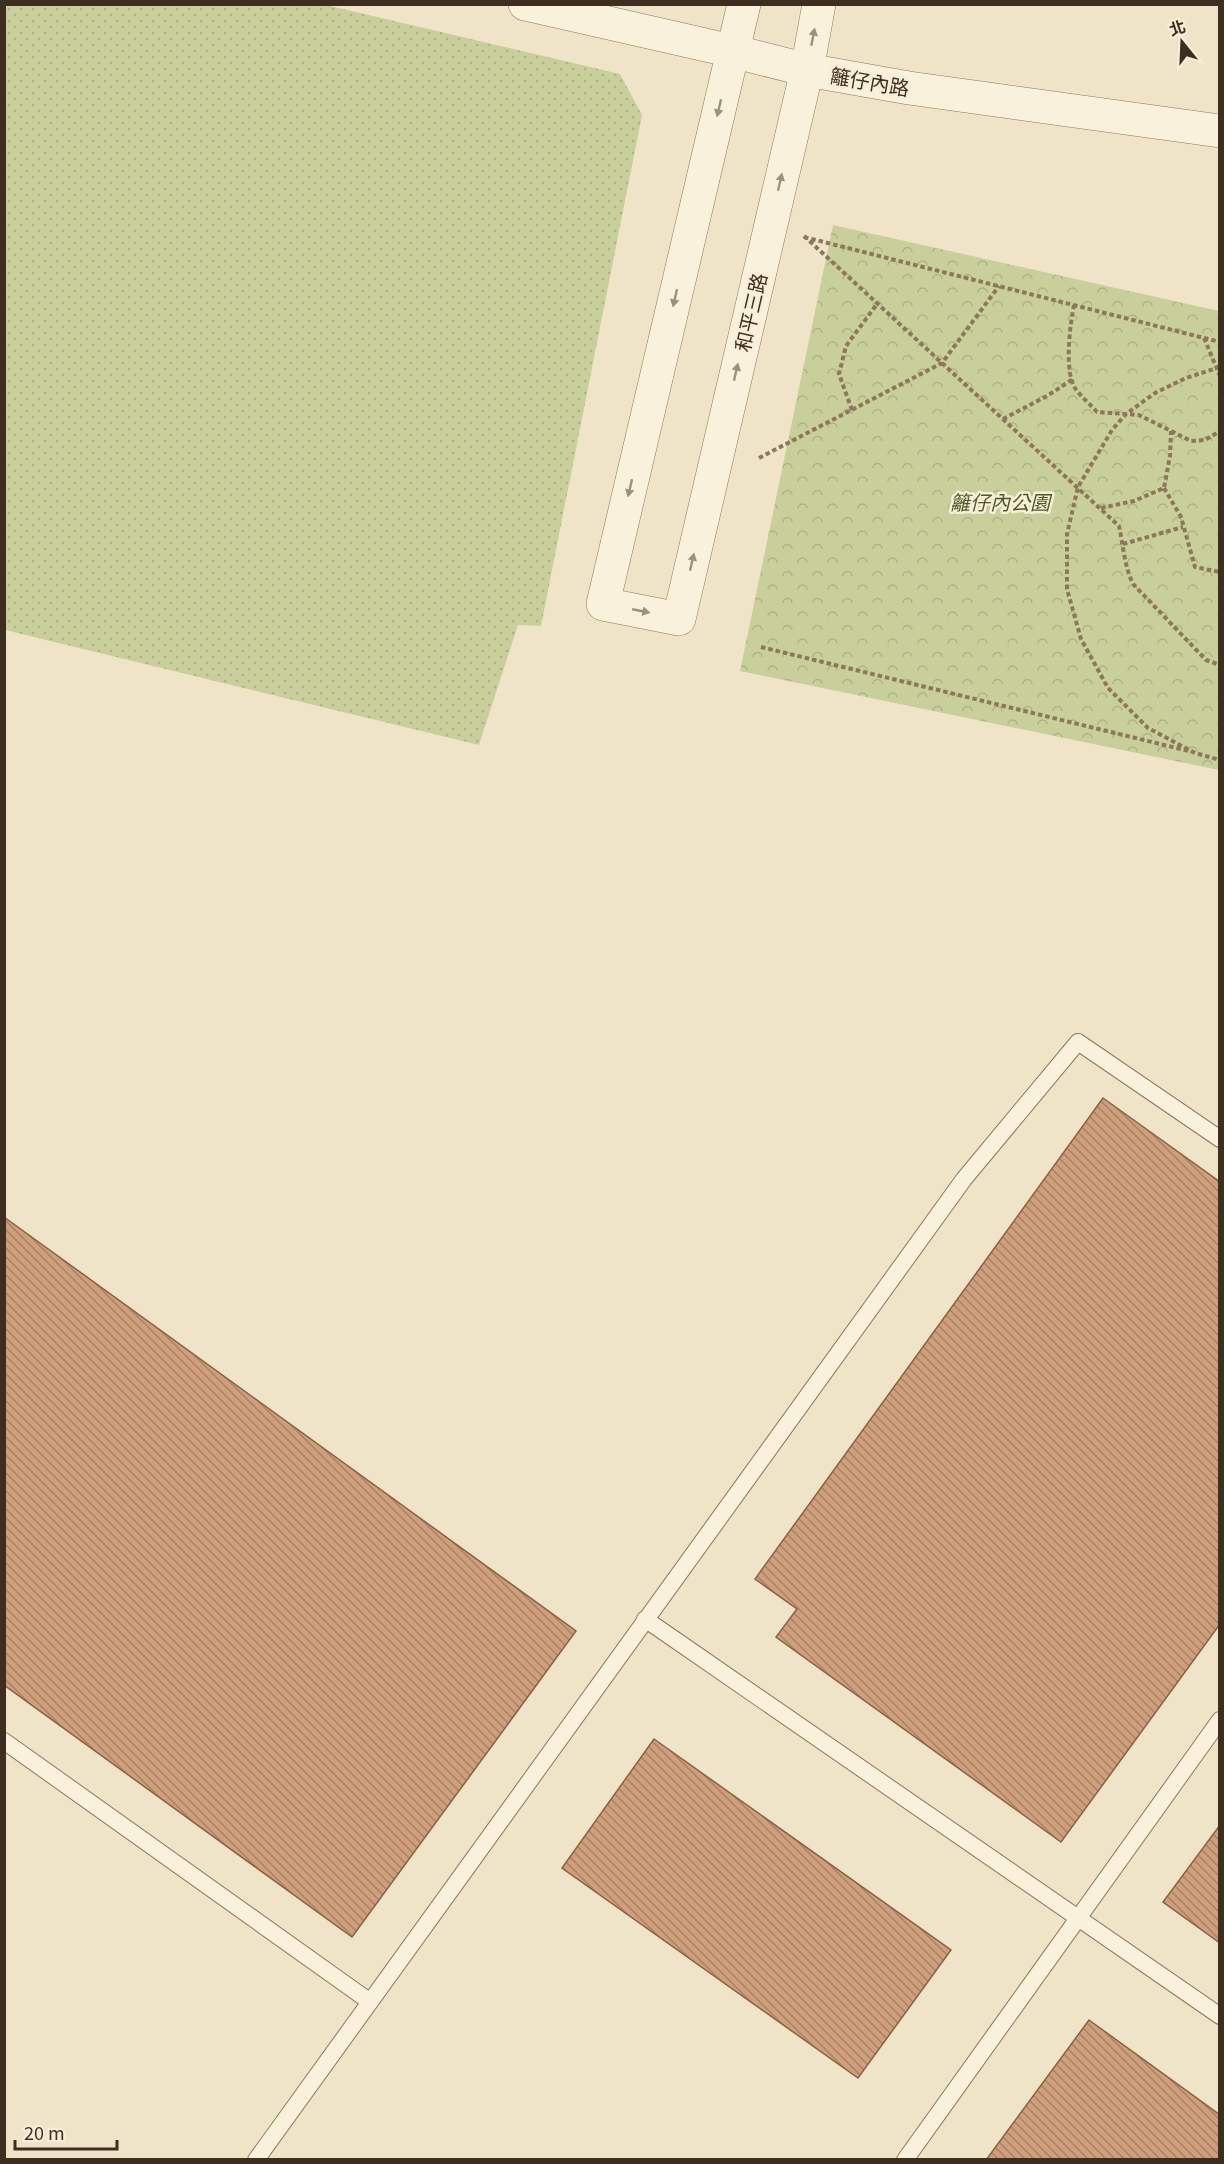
<svg xmlns="http://www.w3.org/2000/svg" width="1224" height="2164" font-family="Georgia,'Noto Sans TC',serif">
  <defs>
    <pattern id="grass-dots" width="8" height="8" patternUnits="userSpaceOnUse" patternTransform="scale(1.5)"><rect width="8" height="8" fill="#c9cf9b"/><path d="M2 2h.1M6 6h.1" fill="none" stroke="#aeb285" stroke-width="1.8" stroke-linecap="round"/></pattern>
    <pattern id="forest-crowns" width="20" height="18" patternUnits="userSpaceOnUse" patternTransform="scale(1.5)"><rect width="20" height="18" fill="#c9cf9b"/><path d="M2 6a3 3 0 1 1 6 0M12 15a3 3 0 1 1 6 0" fill="none" stroke="#aeb285"/></pattern>
    <pattern id="building-back-hatch" width="6" height="6" patternUnits="userSpaceOnUse" patternTransform="scale(1.5)"><rect width="6" height="6" fill="#cf9f7d"/><path d="M-1 5l2 2M0 0l6 6M5-1l2 2" fill="none" stroke="#a98266"/></pattern>
  </defs>
  <rect width="100%" height="100%" fill="#f0e4c8"/>
  <path fill="url(#grass-dots)" d="M5,4L326,5L620,74L642,115L541,626L518,625L479,745L5,630Z"/>
  <path fill="url(#forest-crowns)" d="M833,225L1219,311V770L740,671Z"/>
  <path fill="url(#building-back-hatch)" stroke="#8d5f41" stroke-width="1.5" d="M1103,1098L1220,1182V1624L1061,1842L776,1637L797,1609L755,1579Z
    M4,1217L576,1631L352,1937L4,1685Z
    M654,1739L951,1950L858,2078L562,1868Z
    M1220,1825V1943L1163,1902Z
    M1089,2020L1220,2115V2160H986Z"/>
  <g fill="none" stroke-linecap="round" stroke-linejoin="round">
    <defs>
      <path id="service" d="M645,1619L1220,2016
        M4,1741L369,2001
        M256,2160L964,1179L1078,1042L1220,1139
        M905,2160L1220,1720"/>
      <path id="tertiary" d="M525,4L732,51L807,70L909,88L1220,131
        M744,4L603,604L679,619L807,70L819,4"/>
    </defs>
    <use href="#service" stroke="#8d765c" stroke-width="18"/>
    <use href="#tertiary" stroke="#8d765c" stroke-width="34"/>
    <path stroke="#8d765c" stroke-width="4" stroke-dasharray="4.5 3" stroke-linecap="butt" d="M804,236L1119,526C1123,544 1125,571 1134,585L1206,660L1220,665
      M804,237L1220,342
      M1074,305C1070,325 1064,370 1075,388C1081,397 1090,404 1097,412L1139,415L1191,441L1205,440L1220,431
      M1204,338L1220,376
      M1220,367L1186,378L1155,393L1126,414L1112,430L1078,487L1067,534V589L1081,639L1108,688L1148,728L1195,753L1220,760
      M852,410L839,374L846,346L877,304
      M1003,419L1047,396L1073,379
      M759,458L942,363L999,286
      M1164,488L1181,517L1195,567L1220,572
      M1101,508L1134,501L1164,488L1170,456L1171,431
      M1123,544L1183,527
      M761,647L1189,751"/>
    <use href="#service" stroke="#faf1dc" stroke-width="16"/>
    <use href="#tertiary" stroke="#faf1dc" stroke-width="33"/>
  </g>
  <defs><path id="oneway-solid" d="M-6-.8H1V-3.2L6.5 0L1 3.2V.8H-6Z" transform="scale(1.5)"/></defs>
  <g fill="#9c907e">
    <use href="#oneway-solid" transform="translate(813 37) rotate(-79)"/>
    <use href="#oneway-solid" transform="translate(719 108) rotate(103)"/>
    <use href="#oneway-solid" transform="translate(780 182) rotate(-77)"/>
    <use href="#oneway-solid" transform="translate(675 298) rotate(103)"/>
    <use href="#oneway-solid" transform="translate(736 372) rotate(-77)"/>
    <use href="#oneway-solid" transform="translate(630 488) rotate(103)"/>
    <use href="#oneway-solid" transform="translate(692 562) rotate(-77)"/>
    <use href="#oneway-solid" transform="translate(641 611) rotate(11)"/>
  </g>
  <g text-anchor="middle" dominant-baseline="central" stroke-width="5" stroke-linejoin="round" paint-order="stroke">
    <g font-size="20" fill="#3d2e20" stroke="#f7eed8">
      <text transform="translate(870 81) rotate(10)">籬仔內路</text>
      <text transform="translate(750 312) rotate(-77)">和平三路</text>
    </g>
    <g font-size="20" font-style="italic" fill="#4d5a26" stroke="#f7eed8">
      <text x="1000" y="501">籬仔內公園</text>
    </g>
  </g>
  <rect width="1224" height="2164" fill="none" stroke="#3d2e20" stroke-width="12"/>
  <g transform="translate(1182 42) rotate(342)" stroke="#f7eed8" stroke-width="4.5" paint-order="stroke">
  <path d="M0-4.5L10 22L0 15L-10 22Z" fill="#3d2e20"/>
  <text y="-9" font-size="16" font-weight="bold" text-anchor="middle" fill="#3d2e20">北</text>
  </g>
  <path d="M15 2140v9h102v-9" fill="none" stroke="#3d2e20" stroke-width="3"/>
  <text x="24" y="2140" font-size="18" fill="#3d2e20" stroke="#f7eed8" stroke-width="4.5" paint-order="stroke">20 m</text>
</svg>
